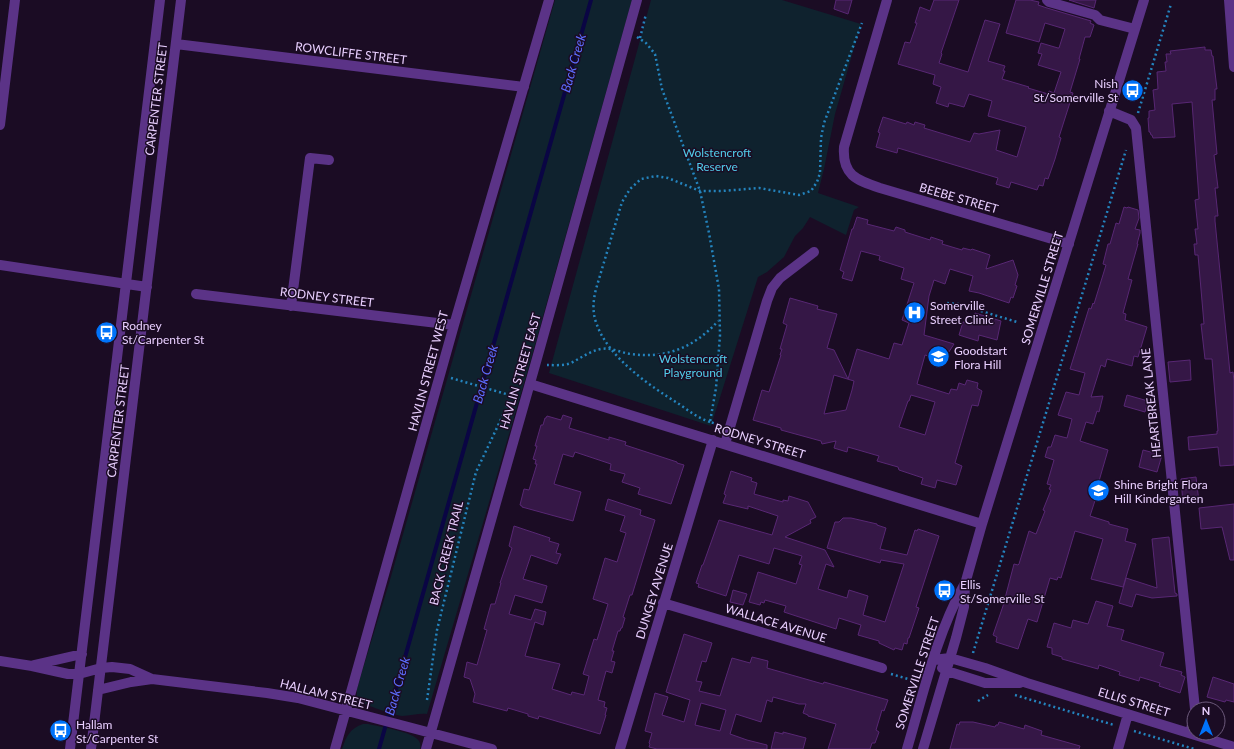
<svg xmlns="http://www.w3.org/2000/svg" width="1234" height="749" font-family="Lato,sans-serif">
  <rect width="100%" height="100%" fill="#1b0c24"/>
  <path fill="#0f222e" d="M555,0H632L529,366L427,714C419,713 411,716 402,716C397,716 361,704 358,700C356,697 357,691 357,688L390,580Z
    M651,0H782L861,24L835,114L824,169L818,193L859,207L854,210L846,235L810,217L803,228L795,236L784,257L767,272L758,277L711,426L549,373Z
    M363,724H368C378,726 410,732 416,738C420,741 421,744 420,749H342C346,737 350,728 363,724Z"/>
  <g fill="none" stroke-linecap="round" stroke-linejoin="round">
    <path stroke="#0a0544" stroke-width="4" d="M379,749L591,0"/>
  </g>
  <path fill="#351746" stroke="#582774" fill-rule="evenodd" d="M836,0H852L848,14L834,9Z
    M934,0H959L941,53L942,54L939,63L968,72L985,20L1000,24L988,61L1005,66L1003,71H1005L1002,79L1029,87L1028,88L1048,94L1049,91L1054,93L1061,72L1038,65L1042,54L1038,53L1041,43L1058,48H1059L1065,29L1045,23L1039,42L1006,33L1016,0H1030L1039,2L1038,5L1047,8L1091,21L1090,23L1094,25L1090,37H1085L1079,59H1080L1070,92L1073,93L1059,137L1061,138L1055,159L1048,179L1045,178L1043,186L1039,185L1037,190L1011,182L1009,188L996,184L998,178L898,148L897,153L876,147L880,133L878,132L883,117L906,124L907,122L914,125L915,122L925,125L924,128L970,142L974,133L979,134L1000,130L996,150L1017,157L1026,127L988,116L992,101L969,94L964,107L949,103L948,107L936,103L941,87L933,84L935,75L898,64L905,42L910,43L917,23H915L920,7L930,11Z
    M1069,0H1096L1094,8Z
    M1205,47V50H1211L1212,56H1213L1217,89H1215V100H1212L1217,154L1214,155L1218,188H1215L1218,216H1215V221L1230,373L1233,372L1234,381V465L1220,466L1218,447L1189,450L1188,437L1217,434V431H1218L1212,359H1205L1201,324H1204L1198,255H1195L1194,244H1197L1195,229H1198L1195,200L1199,199L1192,102L1172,104L1175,137L1153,138L1152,135H1151L1150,132H1149L1148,118H1149V111L1155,110L1153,90L1158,89L1157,72L1166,71L1165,62H1167L1166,54H1171L1170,51Z
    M1124,207L1127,208L1128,207L1138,210L1139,218L1135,229L1140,230V233L1137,244H1138L1128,279L1132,280L1123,313L1126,314L1125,320L1147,327L1138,357L1134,356L1132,366L1107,359L1105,367L1101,365L1091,397L1103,396L1099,412L1097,411L1093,424L1086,422L1080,441L1108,450L1099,481L1101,482L1090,516L1109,522V524L1128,529L1125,541L1136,544L1123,587L1091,579L1103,539L1075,531L1061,578L1058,577L1057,580L1050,578L1037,622L1028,619L1018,649L996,642L997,637L993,635L1003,606L1014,564L1018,565L1019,564L1029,531L1036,534L1045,511L1043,510L1051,490L1049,489L1051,485L1047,484L1054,460L1045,457L1048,447H1051L1055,435L1067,438L1072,419L1058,415L1066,392L1079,395L1085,373L1070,369L1089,308L1091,309L1093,303L1094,304L1106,265L1103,264L1108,244H1110L1116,223L1119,224Z
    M857,217L868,220L867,224L894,231L896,227L905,230V232L930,240L931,237L943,241L942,244L962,250L963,248L971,250L972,249L990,255L986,269L1013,260L1018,275L1015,285L1017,286L1013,298L1011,297L1009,303L979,293L969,291L973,276L950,269L945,284L934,280L929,296L924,335L954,344L943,361L925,355L917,384L949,394L951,389L957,390L959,383L965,385L967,380L978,383L977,388L982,391L978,406L972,405L955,463L962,466L956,485L937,480L935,488L921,484L923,478L899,470L898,467L877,461L879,456L848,447L847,452L834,448L836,441L822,444L821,441L781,430V428L753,420L762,390L769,392L781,355H780L782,349H780L787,325L783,323L790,298L818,306L817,309L837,314L827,348L834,350L848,379L857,349L889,359L894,343L902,345L909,323L902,320L914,283L901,279L904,268L879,260L880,256L861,251L852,281L842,278L844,272L840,270L852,229H853ZM834,375L854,381L852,390L846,410L824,414ZM911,395L935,402L925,435L899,427L908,401H909Z
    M975,313L1001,321L997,340L979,335L978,341L959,335L963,322L972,324Z
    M1190,360L1191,380L1170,382L1168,362Z
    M1127,395L1148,401L1145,412L1124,406Z
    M563,415L572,418L569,428L609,440V437L626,442L625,445L677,462V463L684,465L671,504L638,494L640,488L622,482L625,474L610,470L611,464L575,452L573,457L563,454L554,484L581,492L573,521L522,507V506L520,505L524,489L529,490L537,464H535L536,460L533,459L537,446H535L541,425H543L545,418H546L547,416L561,420Z
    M1143,450L1162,455L1157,472L1139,467Z
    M731,471L752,478L751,481L757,483L754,494L783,502V500L788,501L789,496L808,502L816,517L810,520L811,523L785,537L825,550L834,567L826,564L818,589L847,598L849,590L868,596L863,615L885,622L904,564L881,560L880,563L827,548L835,522H839L843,518H851L877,524V525L886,528L880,549L907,555L915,530L917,531L918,529L939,536L916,607L919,608L909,638H908L907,644L904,643L902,650L895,648L894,650L879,643V641L858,635L861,625L839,618L836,629L784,612L786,606L765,600L764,603L761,602L760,605L749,602L758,572L796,584L802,565L799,564L802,556L774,548L769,564L739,555L726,596L698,587L699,584L696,583L702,565H703L719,520L772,535L778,516L748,506V509L723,503L726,495L724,494Z
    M1196,477L1199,502L1183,503L1181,479Z
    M608,499L641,510L640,515L655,520L632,595H630L623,617L625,618L622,628H621L620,631H618L612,651H614L611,661L615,662L612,673L606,671L598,700L605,702L604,707L607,708L605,715H606L600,734L539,716L538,719L528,716V714L508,708L507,711L473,702L475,694L470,679L464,677L467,662L477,665L487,630L484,629L491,604H495L501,583H500L512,548L509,546L514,526L550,538L549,541L559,544L556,553L561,554L557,564L531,555L523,579L547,586L542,603L515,595L509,614L531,620L535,609L546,612L543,625L535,622L525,656L560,664L552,689L571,695L572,692L584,695L589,676L583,674L594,639L597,640L608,604L593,599L605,558L617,562L626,533L620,531L625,516L605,510Z
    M1234,504V560H1230L1222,527L1201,529L1199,508Z
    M1169,537L1175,593L1177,594V596L1152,598L1136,594L1132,607L1119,603L1126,578L1157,588L1152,539Z
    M733,590L747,594L743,605L730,602Z
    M1096,601L1113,606L1107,626L1124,630L1121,640L1164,653L1160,666L1182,672L1181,675L1185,677L1180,693L1159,686L1160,683L1140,677L1139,681L1119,675L1120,672L1099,665L1098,669L1062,659V657L1052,654V648L1047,647L1054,623L1071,628L1073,620L1088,624Z
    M684,634L712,643L706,662L702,661L696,681L702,682L699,691L720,696L732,658L750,663L752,657L768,661L767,668L823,684L824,682L888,700L884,711L882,710L876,730L879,732L875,743H872L870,749H828L836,724L808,716V715L803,713L806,704H799L773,697L772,702L767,700L761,722L736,714L730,734L747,740L767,745V749H657L649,747L650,744L649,743L652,733L645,731L655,693L668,697L662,715L684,722L690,700L666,692ZM701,703L726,710L720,731L695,725Z
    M1213,677L1234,684V702L1226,700L1225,702L1207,697Z
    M960,722H973L995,727L996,725H998L999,722L1024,729L1025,725L1042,731L1041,735L1080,746L1079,749H950L957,724L959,725Z
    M775,732L783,734V732L806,738L803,749H771Z"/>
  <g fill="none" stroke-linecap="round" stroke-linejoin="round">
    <path stroke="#2484be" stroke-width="2.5" stroke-dasharray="2 3" stroke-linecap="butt" d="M637,37L646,43L655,54L662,89L700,191L709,233L719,289L720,335L716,388L710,422L720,425
      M640,38L646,14
      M1138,113L1171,4
      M947,303L958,304L1017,322
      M547,365C554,365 563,366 571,363C581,358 590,351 601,349C612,347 621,353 631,354C666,359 695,347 718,321
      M451,378L513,396
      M710,422C698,418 689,411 679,404C650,386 609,358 597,325C592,313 593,301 596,289L622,202L630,189L641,179L656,176L668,178L700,191H722L759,188L799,195L811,191L817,182L820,173L821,138L824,123L862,23
      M973,653L1126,150
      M891,674L915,681
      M1015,695L1114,725
      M427,700L437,630L476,472L512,396
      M978,701L988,695
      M1134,731L1194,749"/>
    <path stroke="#5b3387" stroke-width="10" d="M887,0L844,147C842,175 856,180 880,188L1069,244
      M1047,0L1049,2L1095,15L1100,20L1135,29
      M1229,0L1234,67
      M176,44L524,87
      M1109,111L1131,120L1136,128L1195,709
      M0,125L15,0
      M0,265L147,287
      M196,294L454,325
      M291,306L310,158L329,160
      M530,384L982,524
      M725,444L767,301L772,288L780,278L814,252
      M663,603L882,668
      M933,660L950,658L985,668L1027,683L1234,747
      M0,661L32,666L68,674H79L101,668L112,667L130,669L152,679
      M34,665L82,654
      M942,668L947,671L985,683H1020
      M98,690L131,682L152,679L267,693L298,698L492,749
      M1190,733L1194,717
      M70,749L160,0
      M91,749L181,0
      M335,749L454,325L549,0
      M426,749L536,362L637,0
      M620,749L713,440
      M907,749C923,695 936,635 964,585
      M923,749L956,638L964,607L965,584L982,524L1144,0
      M1118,749L1128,714"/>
  </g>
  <defs>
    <symbol id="bus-disc" viewBox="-11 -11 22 22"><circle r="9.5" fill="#0073fa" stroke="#1b0c24"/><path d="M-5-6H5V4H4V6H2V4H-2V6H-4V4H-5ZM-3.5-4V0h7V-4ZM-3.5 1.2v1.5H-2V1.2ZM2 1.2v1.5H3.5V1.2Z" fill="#fff"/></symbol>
    <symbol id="hospital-disc" viewBox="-11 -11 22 22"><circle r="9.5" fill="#0073fa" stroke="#1b0c24"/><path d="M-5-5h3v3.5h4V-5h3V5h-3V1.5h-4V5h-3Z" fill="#fff"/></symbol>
    <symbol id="school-disc" viewBox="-11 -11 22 22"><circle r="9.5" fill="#0073fa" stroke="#1b0c24"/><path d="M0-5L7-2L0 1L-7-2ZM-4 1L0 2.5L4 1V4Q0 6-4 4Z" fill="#fff"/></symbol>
  </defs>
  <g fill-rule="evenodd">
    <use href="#bus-disc" x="1120" y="78" width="25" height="25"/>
    <use href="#hospital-disc" x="902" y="300" width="25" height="25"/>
    <use href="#bus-disc" x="94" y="320" width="25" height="25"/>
    <use href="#school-disc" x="926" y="344" width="25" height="25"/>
    <use href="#school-disc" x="1086" y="478" width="25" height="25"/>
    <use href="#bus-disc" x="932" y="578" width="25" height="25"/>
    <use href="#bus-disc" x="48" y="718" width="25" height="25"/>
  </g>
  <g text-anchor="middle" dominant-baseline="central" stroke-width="3" stroke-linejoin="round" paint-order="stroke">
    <g font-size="12" fill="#e9cfff" stroke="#1b0c24">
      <text transform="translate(351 53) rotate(7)">ROWCLIFFE STREET</text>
      <text transform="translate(156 99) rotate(-83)">CARPENTER STREET</text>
      <text transform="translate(959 198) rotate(16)">BEEBE STREET</text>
      <text transform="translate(1042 288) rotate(-73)">SOMERVILLE STREET</text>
      <text transform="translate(327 297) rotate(7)">RODNEY STREET</text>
      <text transform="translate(428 371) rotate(-75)">HAVLIN STREET WEST</text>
      <text transform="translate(520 371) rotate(-74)">HAVLIN STREET EAST</text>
      <text transform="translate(1151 403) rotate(-96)">HEARTBREAK LANE</text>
      <text transform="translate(118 421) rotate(-83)">CARPENTER STREET</text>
      <text transform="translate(760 441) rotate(17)">RODNEY STREET</text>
      <text transform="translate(446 553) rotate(-76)">BACK CREEK TRAIL</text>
      <text transform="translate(654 591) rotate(-73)">DUNGEY AVENUE</text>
      <text transform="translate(776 623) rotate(17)">WALLACE AVENUE</text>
      <text transform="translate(917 673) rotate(-72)">SOMERVILLE STREET</text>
      <text transform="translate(326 694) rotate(14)">HALLAM STREET</text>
      <text transform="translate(1134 702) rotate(17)">ELLIS STREET</text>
    </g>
    <g font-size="12" fill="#e9cfff" stroke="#1b0c24" text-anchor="start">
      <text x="1118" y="83" text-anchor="end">Nish<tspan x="1118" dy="14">St/Somerville St</tspan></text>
      <text x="930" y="305">Somerville<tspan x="930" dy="14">Street Clinic</tspan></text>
      <text x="122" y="325">Rodney<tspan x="122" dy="14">St/Carpenter St</tspan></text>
      <text x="954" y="350">Goodstart<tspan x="954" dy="14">Flora Hill</tspan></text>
      <text x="1114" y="484">Shine Bright Flora<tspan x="1114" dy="14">Hill Kindergarten</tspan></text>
      <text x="960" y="584">Ellis<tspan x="960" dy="14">St/Somerville St</tspan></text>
      <text x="76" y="724">Hallam<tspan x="76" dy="14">St/Carpenter St</tspan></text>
    </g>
    <g font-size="12" fill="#51cce9" stroke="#1b0c24">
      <text x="717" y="152">Wolstencroft<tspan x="717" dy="14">Reserve</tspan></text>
      <text x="693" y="358">Wolstencroft<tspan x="693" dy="14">Playground</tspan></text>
    </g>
    <g font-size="13" font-style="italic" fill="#5d6dff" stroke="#1b0c24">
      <text transform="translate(573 63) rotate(-74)">Back Creek</text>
      <text transform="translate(485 374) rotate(-74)">Back Creek</text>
      <text transform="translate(397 686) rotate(-74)">Back Creek</text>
    </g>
  </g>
  <g transform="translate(1206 721)"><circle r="19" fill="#1b0c24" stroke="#6d5a7c"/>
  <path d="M0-3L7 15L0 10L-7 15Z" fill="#0073fa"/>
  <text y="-6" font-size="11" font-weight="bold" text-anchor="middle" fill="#e9cfff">N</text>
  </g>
</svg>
